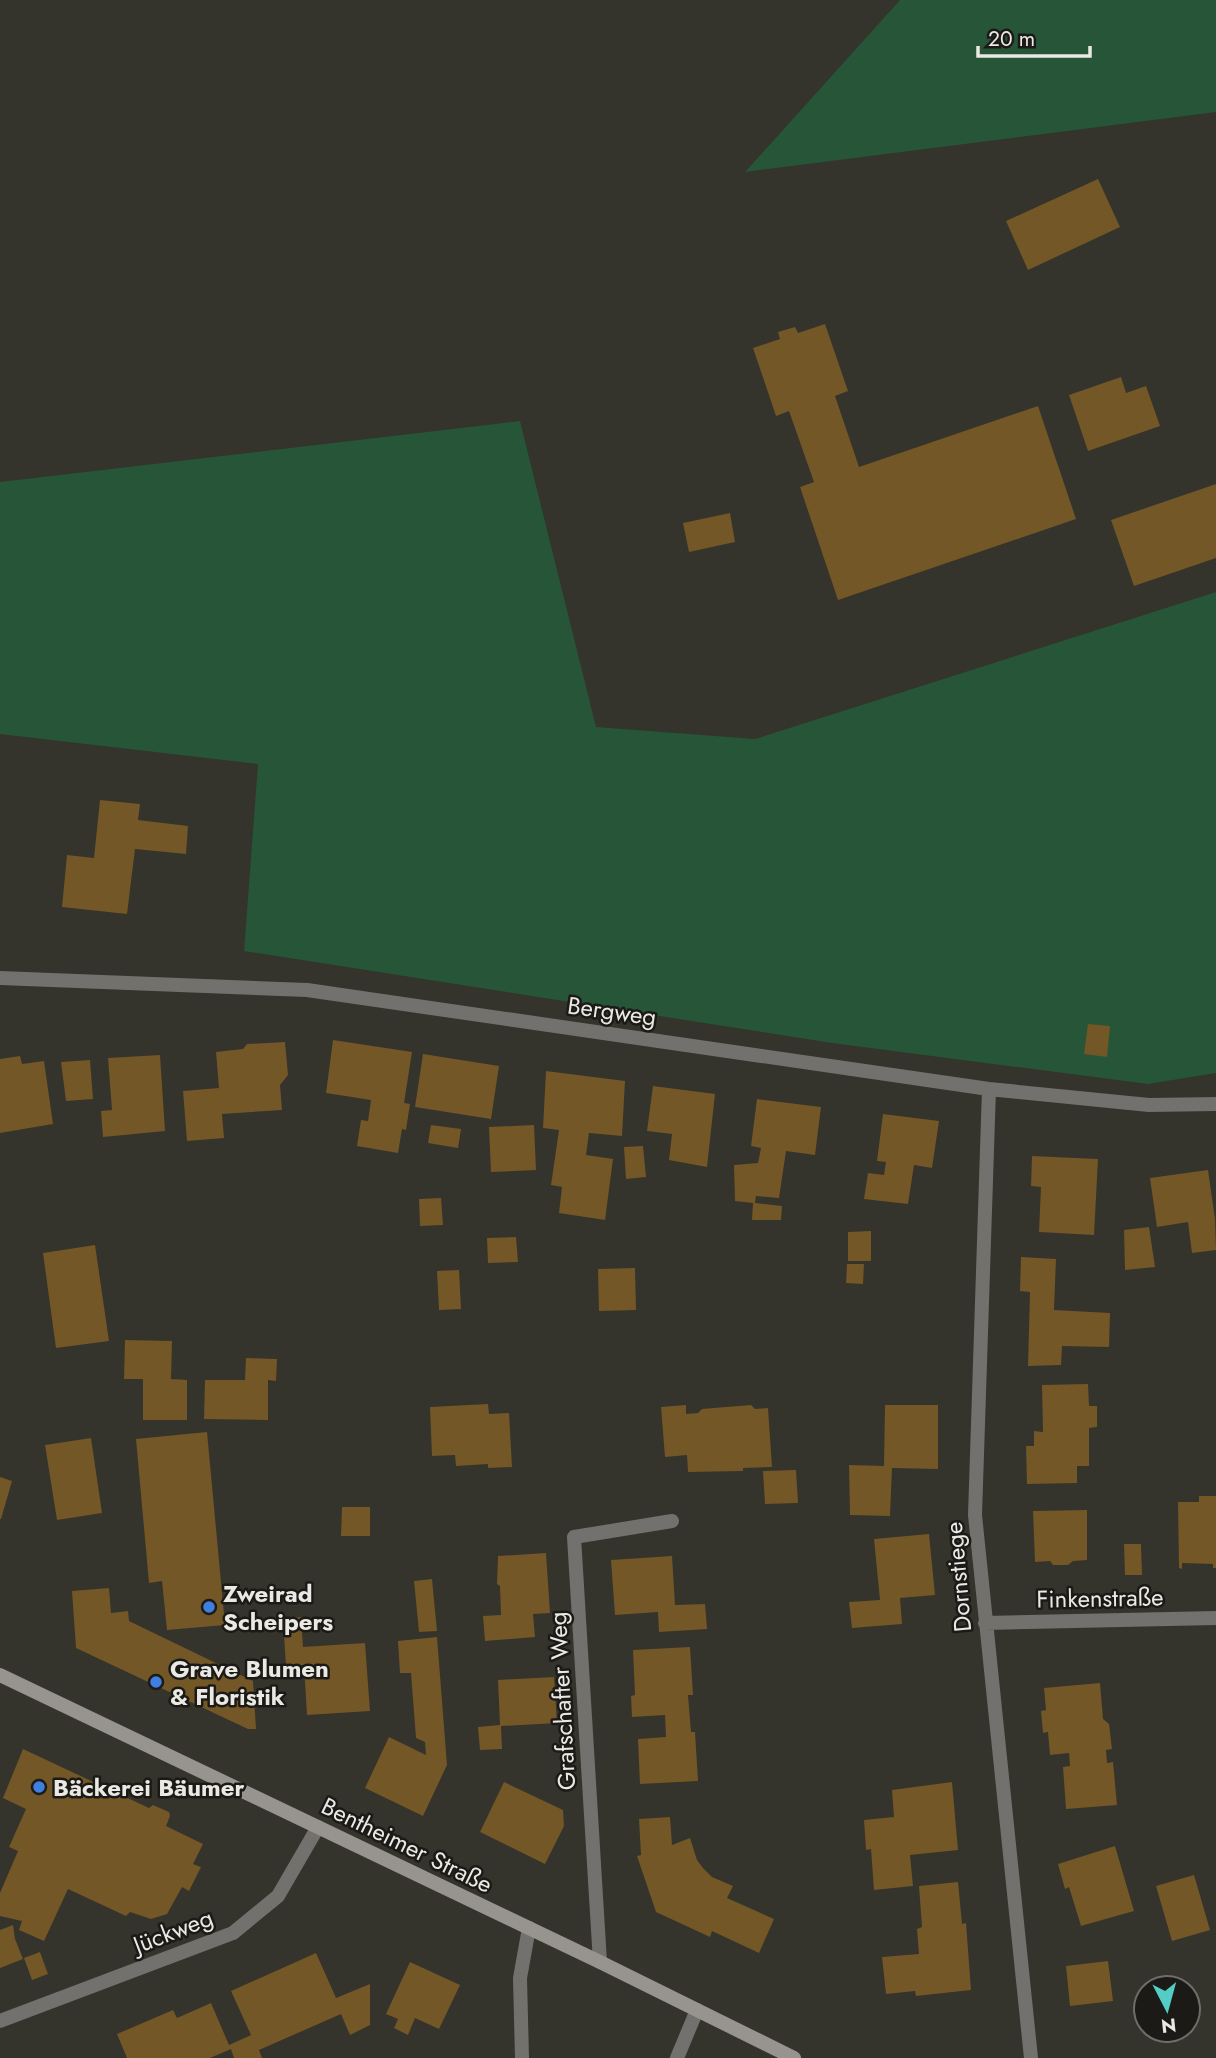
<svg xmlns="http://www.w3.org/2000/svg" width="1216" height="2058" font-family="Jost,sans-serif">
  <rect width="100%" height="100%" fill="#34332c"/>
  <path fill="#265538" d="M900,0H1216V112L745,172Z
    M520,421L596,727L755,739L1216,592V1073L1148,1084L832,1043L244,951L258,764L0,734V482Z"/>
  <path fill="#735726" d="M1098,179L1120,227L1028,270L1006,221Z
    M825,324L848,391L835,396L859,467L1038,406L1076,519L838,600L800,487L814,482L789,411L776,416L753,348L780,339L778,332L795,327L798,333Z
    M1121,377L1126,393L1146,386L1160,426L1088,451L1069,395Z
    M1216,484V558L1134,586L1111,520Z
    M730,513L735,542L689,552L683,523Z
    M100,800L140,804L138,820L188,826L186,854L135,849L127,914L62,907L67,855L94,858Z
    M1088,1024L1110,1026L1107,1057L1084,1054Z
    M333,1040L412,1052L404,1103L410,1104L406,1130L402,1129L398,1153L357,1146L361,1120L368,1121L371,1100L326,1093Z
    M285,1042L288,1075L280,1085L282,1110L222,1114L224,1138L187,1141L183,1091L219,1088L216,1052L243,1049L247,1044Z
    M423,1054L499,1066L491,1119L415,1107Z
    M160,1055L165,1131L103,1137L101,1111L112,1110L108,1058Z
    M20,1056L22,1064L44,1061L53,1124L0,1133V1059Z
    M90,1060L93,1099L66,1101L61,1062Z
    M546,1071L625,1081L622,1136L589,1133L586,1155L613,1159L605,1220L559,1213L562,1187L551,1185L559,1130L543,1128Z
    M653,1086L715,1094L707,1167L669,1160L672,1134L647,1131Z
    M757,1099L821,1107L815,1155L786,1151L779,1198L756,1196L755,1203L782,1206L781,1220H752L753,1203L735,1201L734,1165L758,1163L761,1148L751,1146Z
    M883,1114L939,1121L932,1168L914,1165L908,1204L864,1199L868,1173L884,1175L886,1162L877,1161Z
    M431,1125L461,1129L458,1148L428,1143Z
    M534,1125L536,1170L491,1172L489,1127Z
    M643,1146L646,1177L626,1179L624,1147Z
    M1032,1156L1098,1159L1094,1235L1039,1232L1041,1187L1031,1186Z
    M1208,1170L1215,1219L1216,1250L1192,1253L1188,1222L1157,1227L1150,1178Z
    M441,1198L443,1225L420,1226L419,1199Z
    M1149,1227L1155,1267L1125,1270L1124,1230Z
    M871,1231V1261H848V1232Z
    M516,1237L518,1262L488,1263L487,1238Z
    M95,1245L109,1341L56,1348L43,1253Z
    M1021,1257L1056,1259L1054,1310L1110,1313L1109,1347L1062,1346L1061,1365L1028,1366L1030,1292L1020,1291Z
    M847,1264H864L863,1284L846,1283Z
    M635,1268L636,1310L599,1311L598,1269Z
    M459,1270L461,1309L439,1310L437,1271Z
    M125,1340L172,1341L171,1379L187,1380V1420H143V1379H124Z
    M246,1358L277,1359L276,1381L268,1380V1420L204,1419L205,1380H245Z
    M1088,1384L1089,1406H1097V1427L1089,1428V1466H1077V1483L1027,1484L1026,1446H1034V1431L1043,1432L1042,1385Z
    M488,1404L489,1414L509,1413L512,1467L488,1468V1464L456,1466L455,1455L432,1456L430,1407Z
    M686,1405V1414L698,1413L702,1409L726,1407L751,1405L755,1409L768,1408L772,1467L743,1468V1471L688,1472L687,1455L665,1457L661,1407Z
    M885,1405H938V1469L892,1468L890,1516L850,1515L849,1465L884,1466Z
    M207,1432L225,1625L167,1630L162,1581L149,1583L136,1439Z
    M91,1438L102,1513L57,1520L45,1445Z
    M796,1470L798,1503L765,1504L763,1471Z
    M0,1477L12,1481L1,1519H0Z
    M1199,1496H1216V1568H1213V1564L1182,1563V1569L1179,1568L1178,1502H1199Z
    M342,1507H370V1536H341Z
    M1087,1510V1560L1073,1561L1068,1565H1053L1050,1561L1035,1562L1033,1511Z
    M929,1534L935,1595L900,1598L902,1624L852,1628L849,1602L880,1600L874,1539Z
    M1124,1544H1141L1142,1575H1125Z
    M546,1553L550,1613L533,1614L535,1637L485,1641L483,1616L501,1615L500,1586L497,1584L498,1556Z
    M672,1556L675,1605L705,1604L707,1629L659,1632L658,1612L615,1615L611,1560Z
    M432,1579L437,1631L419,1632L414,1581Z
    M109,1588L111,1613L128,1611L129,1621L253,1681L256,1729H248L76,1648L72,1591Z
    M301,1617L303,1647L365,1643L370,1711L307,1715L304,1665L286,1666L283,1619Z
    M437,1637L447,1765L423,1816L365,1788L389,1737L426,1755L425,1742L416,1738L411,1673H400L398,1641Z
    M690,1647L693,1695H688L691,1732H695L698,1781L640,1784L638,1739L666,1737L665,1715L632,1717L631,1696L635,1695L633,1650Z
    M554,1677L557,1723L501,1726L502,1749L480,1750L478,1727L500,1725L498,1680Z
    M1100,1683L1103,1719L1109,1724L1112,1749L1106,1750L1107,1763L1113,1762L1117,1805L1066,1809L1063,1767L1070,1766L1069,1753L1050,1755L1048,1732L1043,1733L1041,1711L1046,1710L1044,1688Z
    M23,1749L149,1808L153,1805L169,1812L170,1816L166,1826L203,1844L193,1864L201,1867L189,1891L182,1887L167,1914L151,1919L130,1912L126,1916L68,1889L44,1941L19,1930L22,1921L0,1916V1893L18,1851L9,1847L26,1809L3,1798Z
    M504,1782L563,1810L564,1826L545,1864L480,1832Z
    M952,1782L958,1850L910,1855L913,1886L874,1890L871,1849L866,1850L864,1820L894,1817L892,1790Z
    M670,1817L672,1845L690,1838L697,1860L703,1868L712,1877L733,1886L727,1898L774,1919L759,1953L712,1931L710,1937L656,1912L637,1856L641,1855L639,1819Z
    M1115,1846L1134,1911L1081,1926L1069,1887L1065,1889L1058,1864Z
    M1194,1875L1210,1930L1172,1941L1156,1886Z
    M958,1882L962,1924L966,1923L971,1990L916,1996L915,1991L886,1994L882,1957L919,1954L917,1929L922,1927L919,1886Z
    M13,1925L15,1939L23,1959L0,1968V1930Z
    M40,1952L48,1974L32,1980L24,1958Z
    M316,1953L336,1998L370,1984V2025L350,2035L341,2014L259,2050L262,2058H234L231,2049L210,2058H127L117,2034L173,2010L177,2018L211,2003L229,2045L251,2035L231,1991Z
    M1108,1961L1113,2001L1070,2006L1066,1966Z
    M410,1962L460,1985L439,2029L415,2018L408,2035L394,2028L398,2019L386,2014Z"/>
  <g fill="none" stroke-linecap="round" stroke-linejoin="round">
    <path stroke="#73716e" stroke-width="14" d="M522,2058L520,1978L529,1928
      M677,2058L697,2010"/>
    <path stroke="#73716e" stroke-width="14" d="M0,978L307,990L989,1089L1149,1105L1216,1104
      M989,1089L975,1515L1031,2058
      M985,1623L1216,1618
      M600,1962L574,1537L672,1521
      M0,2021L233,1933L278,1896L318,1827"/>
    <path stroke="#97948f" stroke-width="14" d="M0,1675L600,1962L794,2058"/>
  </g>
  <g fill="#3f7fe0" stroke="#1b1a17" stroke-width="2.5">
    <circle cx="209" cy="1607" r="7"/>
    <circle cx="156" cy="1682" r="7"/>
    <circle cx="39" cy="1787" r="7"/>
  </g>
  <g text-anchor="middle" dominant-baseline="central" stroke-width="5" stroke-linejoin="round" paint-order="stroke">
    <g font-size="24" fill="#eae9e4" stroke="#1b1a17">
      <text transform="translate(612 1011) rotate(8)">Bergweg</text>
      <text transform="translate(958 1577) rotate(-95)">Dornstiege</text>
      <text transform="translate(1100 1598) rotate(-1)">Finkenstraße</text>
      <text transform="translate(562 1701) rotate(-93)">Grafschafter Weg</text>
      <text transform="translate(407 1845) rotate(26)">Bentheimer Straße</text>
      <text transform="translate(173 1931) rotate(-21)">Jückweg</text>
    </g>
    <g font-size="24" font-weight="bold" fill="#eae9e4" stroke="#1b1a17" text-anchor="start">
      <text x="223" y="1593">Zweirad<tspan x="223" dy="28">Scheipers</tspan></text>
      <text x="170" y="1668">Grave Blumen<tspan x="170" dy="28">&amp; Floristik</tspan></text>
      <text x="53" y="1787">Bäckerei Bäumer</text>
    </g>
  </g>
  <g transform="translate(1167 2009) rotate(174)"><circle r="33" fill="#1b1a17" stroke="#6e6d69" stroke-width="2"/>
  <path d="M0-5L12 26L0 18L-12 26Z" fill="#54cdc7"/>
  <text y="-10" font-size="19" font-weight="bold" text-anchor="middle" fill="#eae9e4">N</text>
  </g>
  <path d="M978 46v10h112v-10" fill="none" stroke="#eae9e4" stroke-width="3.5"/>
  <text x="988" y="46" font-size="21" fill="#eae9e4" stroke="#1b1a17" stroke-width="5" paint-order="stroke">20 m</text>
</svg>
